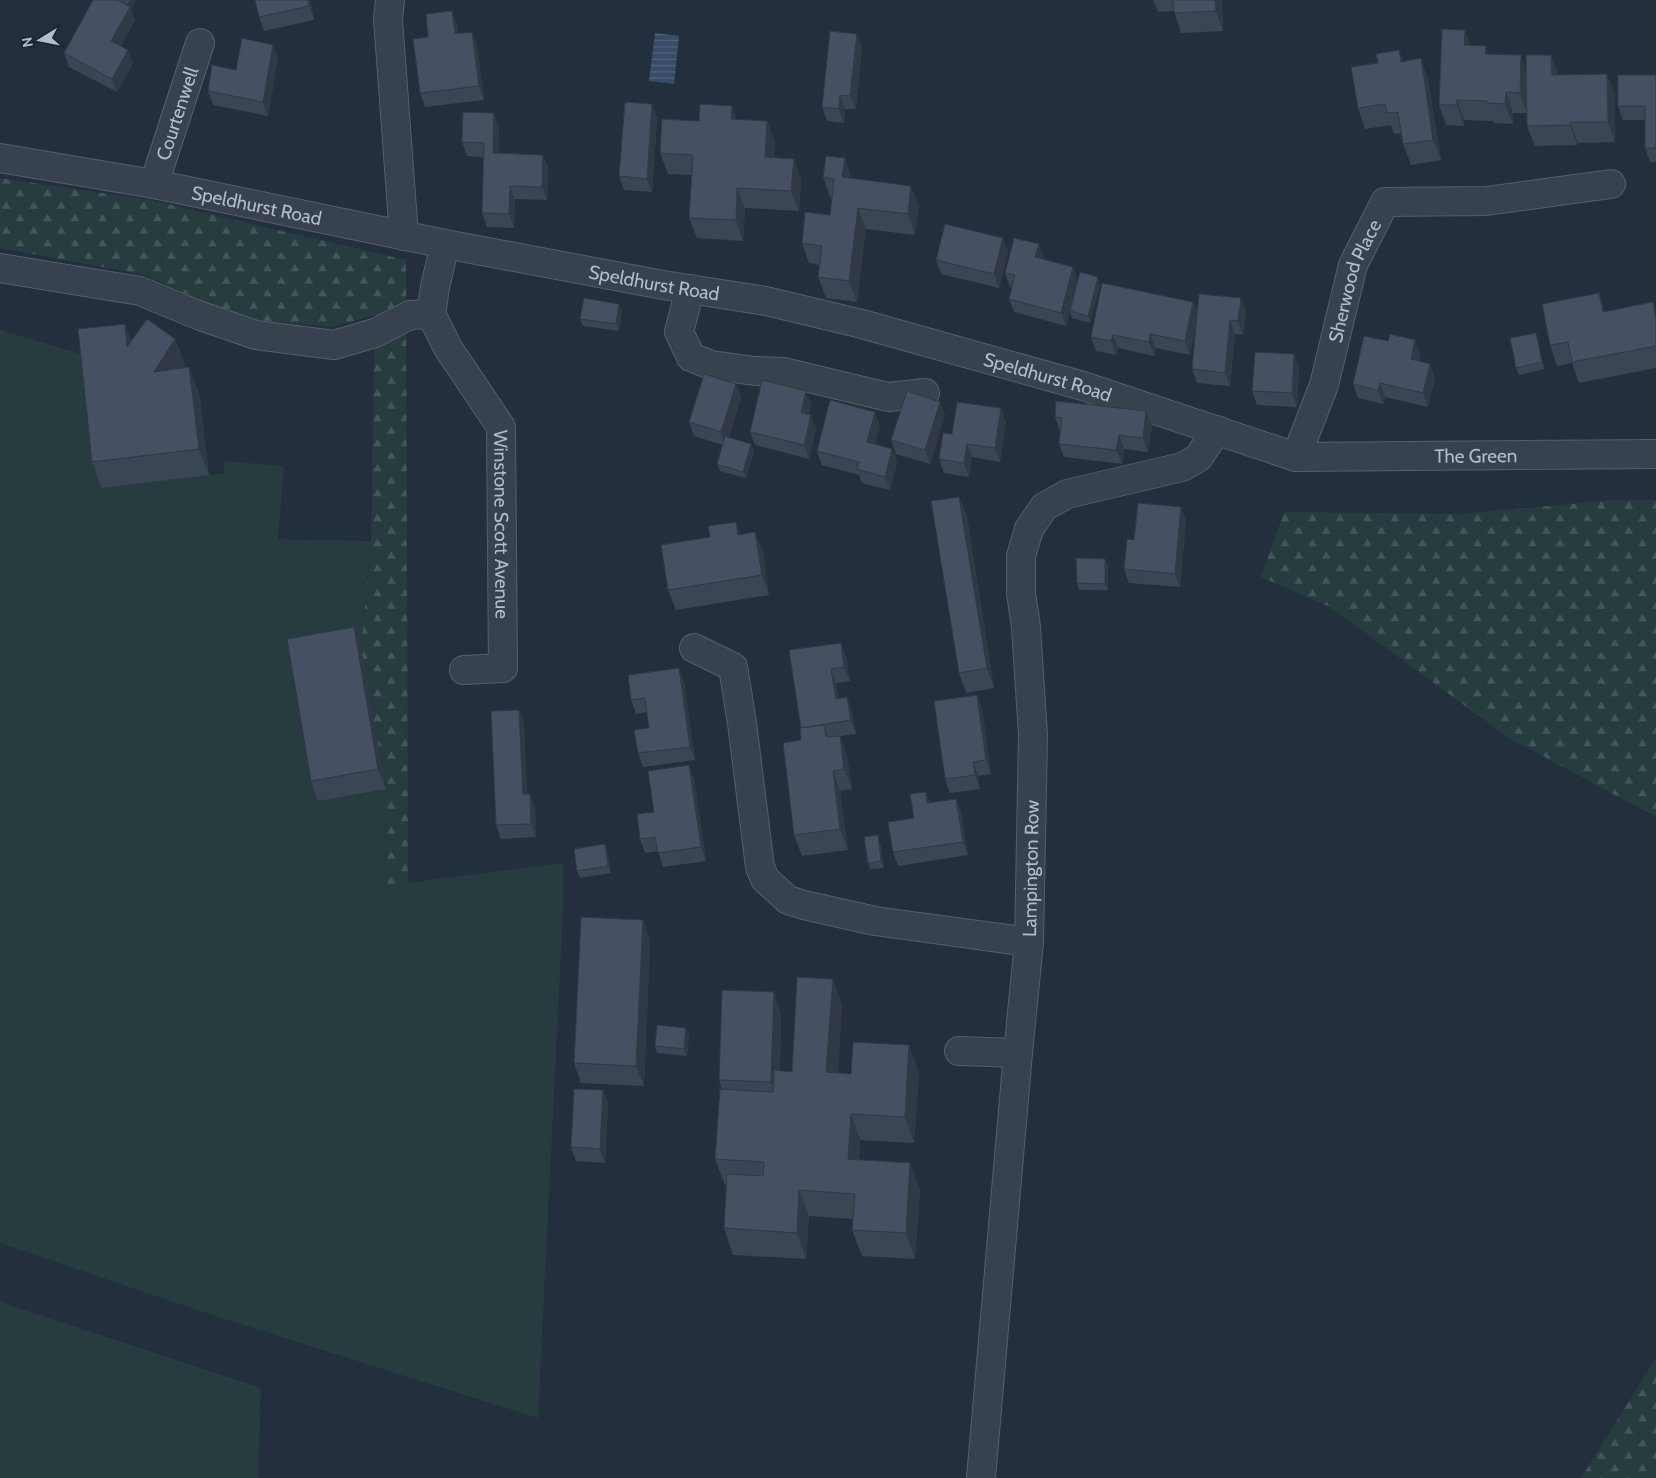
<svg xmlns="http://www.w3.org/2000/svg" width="1656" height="1478" font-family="Cabin,sans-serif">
  <defs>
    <pattern id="forest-firs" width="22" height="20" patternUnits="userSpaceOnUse" patternTransform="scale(1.25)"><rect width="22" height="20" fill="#263c3f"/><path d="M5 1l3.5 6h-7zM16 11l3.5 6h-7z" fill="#435659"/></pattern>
    <pattern id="water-rules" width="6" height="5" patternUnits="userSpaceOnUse" patternTransform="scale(1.25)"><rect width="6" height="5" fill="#394c67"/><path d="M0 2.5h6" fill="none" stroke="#53647b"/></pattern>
  </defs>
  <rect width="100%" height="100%" fill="#242f3e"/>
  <path fill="url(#forest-firs)" d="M0,178L150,200L406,260L408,883L385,888L386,789L361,647L371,540L375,315L332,327L259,320L202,301L145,275L0,248Z
    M1614,500H1656V817L1509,738L1330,607L1261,577L1284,512L1461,514Z
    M1656,1358V1478H1581Z"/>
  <path fill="#263c3f" d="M0,330L88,356L209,475L224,473L223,461L284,466L278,539L371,541L361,647L294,659L386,789L385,888L408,883L563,863V910L538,1418L209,1314L0,1243Z
    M0,1302L261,1388L258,1478H0Z"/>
  <path fill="url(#water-rules)" d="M655,33L679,36L674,84L649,81Z"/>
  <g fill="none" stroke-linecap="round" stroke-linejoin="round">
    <defs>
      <g id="minor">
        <path d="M390,0L388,19L404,236"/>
        <path id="s1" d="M0,158L154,184L445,244L663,285L766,301L862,324L1083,386L1296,457L1656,454"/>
        <path id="s2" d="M154,184L200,43"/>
        <path id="s3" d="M445,244L435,287L431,314L448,348L501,427L503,668L464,670"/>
        <path d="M0,268L140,291L198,315L256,335L334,345L375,333L410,315L431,314"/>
        <path d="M690,289L679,332L691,357L711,365L755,371L784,372L888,397L925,393"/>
        <path id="s4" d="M1296,457L1324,385L1353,265L1385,202L1486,201L1611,184"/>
        <path id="s5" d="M694,648L733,667L742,723L760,867L765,879L788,900L804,905L875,921L1029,942L1033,735L1026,627L1021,593V556L1029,529L1044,507L1067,494L1182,467L1198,458L1217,430"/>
        <path d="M959,1051L1018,1053"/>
        <path d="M981,1478L1018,1053L1029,942"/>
      </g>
    </defs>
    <use href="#minor" stroke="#565f6c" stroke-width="30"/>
    <use href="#minor" stroke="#38414e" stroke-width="28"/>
  </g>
  <path fill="#3b4654" d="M93,0H136L131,10L135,20L121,46L133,63L117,92L69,67L64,53Z
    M255,0H310L314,20L264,31L259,17Z
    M1153,0H1222L1223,31L1181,33L1174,11L1158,12Z
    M457,25L458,34L472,32L477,45L484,100L425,107L420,93L428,37Z
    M1465,30L1470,46L1489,54L1526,69L1551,55L1558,74L1615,94V142L1578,143L1577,145L1535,146L1527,126V113H1513V124L1494,123V121L1464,120V126L1446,125L1439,105Z
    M862,47L856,109H845L844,123L827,121L822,107Z
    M1399,50L1403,61L1428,79L1441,160L1411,165L1403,144L1401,133L1394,134L1391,125L1365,129L1358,108L1378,63Z
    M278,58L268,116L213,105L208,91L236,70Z
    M1656,75V162H1650L1645,148V120H1623L1618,106Z
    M652,104L657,118L652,192L624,190L619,176Z
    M732,106L736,120L767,121L775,142L774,157L801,179L799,211L745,208L743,241L697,238L689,218L692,175L668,174L660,153L699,121Z
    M499,127L498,153L543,155L548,168L547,200L515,199L514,228L487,227L482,213L484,157L467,156L462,142Z
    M823,177L852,179L919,206L915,235L866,229L857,302L826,298L818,277L820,265L809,263L802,243L830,215L832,198L830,197Z
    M1003,238L1008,252L999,288L941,274L936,260Z
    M1039,244L1044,258V259L1073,267L1078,281L1100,284L1090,323L1072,318L1070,311L1066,326L1014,312L1009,299L1012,287H1010L1005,273Z
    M1599,293L1605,312L1653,302L1656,312V368L1579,383L1572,363L1557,366L1550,345Z
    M1193,302L1198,313L1246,312L1243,335L1235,334L1230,386L1197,383L1192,369L1196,326L1190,355L1156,348L1154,356L1118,348L1116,355L1096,351L1091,337Z
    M619,304L622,311L619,331L583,326L580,319Z
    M1536,333L1538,340L1544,369L1519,375L1516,368Z
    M175,339L185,365L183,368L189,367L199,393L209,475L102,488L92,462L132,341Z
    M1415,340L1420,354L1419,361L1430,364L1435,378L1428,407L1385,397L1383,404L1358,398L1353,384L1388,341Z
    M1294,354L1299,368L1297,407L1257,405L1252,391Z
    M736,384L741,397L729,438L754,451L746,478L720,471L717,464L723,445L694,436L689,422Z
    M940,402L945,415L930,464L896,454L891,440Z
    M811,404L809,415L816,429L809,459L755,445L750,432Z
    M1146,411L1152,425L1148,452L1124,449L1122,464L1064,457L1059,444L1060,431L1055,417Z
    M1006,422L1000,462L972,457L969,477L944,473L939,459L952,434Z
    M880,426L875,444L892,449L897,462L890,490L862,483L859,475L822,465L817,451Z
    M959,497L967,517L994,688L966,693L959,673Z
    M1181,507L1186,521L1180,587L1129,583L1124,569L1134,540Z
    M736,522L740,535L755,532L763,552L769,595L676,610L668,590L710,537Z
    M1108,566V590H1079L1077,583Z
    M354,627L361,647L386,789L318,801L311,781Z
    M789,650L846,656L850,681L836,683L838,699L852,711L856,734L840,736L847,756L852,789L840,791L848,850L802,856L794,835L801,740V728Z
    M684,682L695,760L643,767L638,753L649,728L647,712L636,714L631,700Z
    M982,708L991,774L978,776L980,789L950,793L945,779Z
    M519,710L524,724L527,794H530L535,808L536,837L501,839L496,825Z
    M694,779L706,861L663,867L658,851L645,853L640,839L654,812Z
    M956,799L961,812L968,855L898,866L893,852L914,818L930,803Z
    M880,842L884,868L870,869L868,863Z
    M607,851L611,873L580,878L577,871Z
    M643,920L650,940L644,1086L581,1083L574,1063Z
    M833,979L842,1006L838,1073L851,1074L919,1072L914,1143L860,1140L859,1160L910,1163L920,1190L915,1259L862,1256L852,1230L853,1219L809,1216L806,1259L733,1255L724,1228L727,1186L725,1185L715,1159L722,1089L719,1080L781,1013L780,1071L792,1072Z
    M689,1035L687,1056L657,1053L655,1046Z
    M603,1090L608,1104L605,1163L576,1161L571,1147Z"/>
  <path fill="#303945" d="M130,0H136L131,10L135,20L116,55L111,41L129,8L128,4Z
    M308,0H310L314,20L309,6Z
    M1215,0H1222L1223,31L1216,11Z
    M452,11L457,25L460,48L455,34Z
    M1465,30L1472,50L1464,45Z
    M472,32L477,45L484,100L479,86Z
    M857,34L862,47L856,109L850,96Z
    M273,45L278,58L268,116L263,102Z
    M1486,46L1493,67L1485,54Z
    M128,50L133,63L117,92L112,79Z
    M1399,50L1407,71L1401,62Z
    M1521,55L1529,76L1527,113L1520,93Z
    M1551,55L1559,75H1552Z
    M1421,58L1428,79L1441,160L1433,140Z
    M1607,74L1615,94V142L1608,122Z
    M1506,92L1513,113V124L1505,104Z
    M840,95L845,109L844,123L839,109Z
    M1457,100L1464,120V126L1457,105Z
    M652,104L657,118L652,192L647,179Z
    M732,106L739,127L731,119Z
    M494,113L499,127L498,167L493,153Z
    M767,121L775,142L772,177L765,157Z
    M1570,122L1578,143L1577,145L1570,125Z
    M543,155L548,168L547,200L542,187Z
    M845,158L852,179L842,177Z
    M794,159L801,179L799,211L791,191Z
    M510,186L515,199L514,228L509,214Z
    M911,186L919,206L915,235L908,214Z
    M737,188L745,208L743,241L736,220Z
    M858,208L866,229L857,302L849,281Z
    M1003,238L1008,252L999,288L994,274Z
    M1039,244L1044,258L1040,271L1035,257Z
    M1073,267L1078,281L1066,326L1061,313Z
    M1098,277L1100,284L1090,323L1088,316Z
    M1599,293L1606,313L1603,312Z
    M1241,298L1246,312L1243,335L1238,321Z
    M1193,302L1198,315L1190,355L1185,341Z
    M1653,302L1656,312V320Z
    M619,304L622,311L619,331L616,324Z
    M1230,320L1235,334L1230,386L1225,373Z
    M125,324L135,350L127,347Z
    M1536,333L1538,340L1544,369L1542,362Z
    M1150,334L1156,348L1154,356L1149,342Z
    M1113,335L1118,348L1116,355L1111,341Z
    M175,339L185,365L164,398L154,372Z
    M1415,340L1420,354L1416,373L1411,359Z
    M1294,354L1299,368L1297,407L1292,393Z
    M1430,364L1435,378L1428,407L1423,393Z
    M189,367L199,393L209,475L199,449Z
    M1380,383L1385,397L1383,404L1378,390Z
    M736,384L741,397L726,446L721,432Z
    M806,391L811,404L806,427L801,413Z
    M940,402L945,415L930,464L925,450Z
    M1001,408L1006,422L1000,462L995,448Z
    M1146,411L1152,425L1148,452L1143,438Z
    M875,412L880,426L872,456L867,442Z
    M811,415L816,429L809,459L804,445Z
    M1119,435L1124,449L1122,464L1116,450Z
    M751,444L754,451L746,478L743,472Z
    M967,444L972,457L969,477L964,463Z
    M892,449L897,462L890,490L885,477Z
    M959,497L967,517L994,688L987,668Z
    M1181,507L1186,521L1180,587L1175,574Z
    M736,522L743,542L738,535Z
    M755,532L763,552L769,595L762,575Z
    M1105,559L1108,566V590L1105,584Z
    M354,627L361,647L386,789L378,769Z
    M841,643L846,656L850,681L844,667Z
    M679,668L684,682L695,760L690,747Z
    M831,669L836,683L841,713L836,699Z
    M977,695L982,708L991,774L986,760Z
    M847,697L852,711L856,734L851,720Z
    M519,710L524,724L528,808L523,794Z
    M824,725L831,745L826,737Z
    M840,736L847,756L852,789L844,769Z
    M973,762L978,776L980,789L975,775Z
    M689,765L694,779L706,861L701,847Z
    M833,771L840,791L848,850L840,829Z
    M926,792L931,805L927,803Z
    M530,794L535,808L536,837L531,824Z
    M956,799L961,812L968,855L963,842Z
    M878,835L880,842L884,868L881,861Z
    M605,844L607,851L611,873L608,866Z
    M643,920L650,940L644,1086L636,1066Z
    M833,979L842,1006L836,1099L826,1072Z
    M774,992L781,1013L779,1102L771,1082Z
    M686,1028L689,1035L687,1056L684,1049Z
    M909,1045L919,1072L914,1143L905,1117Z
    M603,1090L608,1104L605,1163L600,1149Z
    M851,1114L860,1140L857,1186L848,1159Z
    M910,1163L920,1190L915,1259L906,1233Z
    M799,1190L809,1216L806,1259L797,1233Z"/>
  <path fill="#455162" stroke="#303945" d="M93,0H117L130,7L111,41L128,50L112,79L64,53Z
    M122,0H130L128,4Z
    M255,0H308L309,6L259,17Z
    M1173,0H1215L1216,11L1174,13Z
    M452,11L455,34L472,32L479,86L420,93L413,39L428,37L426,14Z
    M1442,29L1465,30L1464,45L1486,46L1485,54L1521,55L1520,93L1506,92L1505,104L1487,103V101L1457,100V105H1439Z
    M830,31L857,34L850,96L840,95L839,109L822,107Z
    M242,38L273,45L263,102L208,91L212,65L236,70Z
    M1399,50L1401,62L1421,58L1433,140L1403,144L1398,112L1387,113L1385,104L1358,108L1351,67L1378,63L1376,54Z
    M1526,55H1551L1552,75L1607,74L1608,122H1570V125L1527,126Z
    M1618,75H1656V148H1645V106H1618Z
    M625,102L652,104L647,179L619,176Z
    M700,104L732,106L731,119L767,121L765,157L794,159L791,191L737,188L736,220L689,218L693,155L660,153L662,119L699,121Z
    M463,112L494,113L493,153L543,155L542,187L510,186L509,214L482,213L484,143L462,142Z
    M826,156L845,158L842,177L911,186L908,214L858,208L849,281L818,277L822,246L802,243L805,212L830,215L834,179L823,177Z
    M945,224L1003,238L994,274L936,260Z
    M1014,238L1039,244L1035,257L1073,267L1061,313L1009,299L1015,275L1005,273Z
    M1080,272L1098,277L1088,316L1070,311Z
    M1102,283L1193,302L1185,341L1150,334L1149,342L1113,335L1111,341L1091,337Z
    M1599,293L1603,312L1653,302L1656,320V346L1572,362L1568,342L1550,345L1542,304Z
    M1199,294L1241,298L1238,321L1230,320L1225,373L1192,369Z
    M584,298L619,304L616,324L580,319Z
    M147,319L175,339L154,372L189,367L199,449L92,462L78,329L125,324L127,347Z
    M1536,333L1542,362L1516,368L1510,338Z
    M1390,334L1415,340L1411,359L1430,364L1423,393L1380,383L1378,390L1353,384L1364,336L1388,341Z
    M1255,352L1294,354L1292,393L1252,391Z
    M704,374L736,384L721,432L689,422Z
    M762,380L806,391L801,413L811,415L804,445L750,432Z
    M907,391L940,402L925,450L891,440Z
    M830,400L875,412L867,442L892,449L885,477L857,469L859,462L817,451Z
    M1056,401L1146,411L1143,438L1119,435L1116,450L1059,444L1062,418L1055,417Z
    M957,402L1001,408L995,448L967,444L964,463L939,459L943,433L952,434Z
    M725,436L751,444L743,472L717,464Z
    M959,497L987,668L959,673L931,501Z
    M1138,503L1181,507L1175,574L1124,569L1127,539L1134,540Z
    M736,522L738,535L755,532L762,575L668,590L661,545L710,537L708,526Z
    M1076,558L1105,559V584L1077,583Z
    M354,627L378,769L311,781L287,639Z
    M841,643L844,667L831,669L836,699L847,697L851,720L801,728L789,650Z
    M679,668L690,747L638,753L634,730L649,728L645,698L631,700L628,675Z
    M977,695L986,760L973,762L975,775L945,779L934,701Z
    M519,710L523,794H530L531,824L496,825L491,711Z
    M824,725L826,737L840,736L844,769L833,771L840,829L794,835L783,743L801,740L800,728Z
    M689,765L701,847L658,853L655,837L640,839L637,814L654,812L648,771Z
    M926,792L927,803L956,799L963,842L893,852L888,822L914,818L910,794Z
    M878,835L881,861L868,863L864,837Z
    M605,844L608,866L577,871L574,849Z
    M581,917L643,920L636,1066L574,1063Z
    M797,977L833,979L826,1072L851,1074L853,1042L909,1045L905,1117L851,1114L848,1159L910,1163L906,1233L852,1230L855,1194L799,1190L797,1233L724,1228L727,1174L763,1176L764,1162L715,1159L720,1089L773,1092L774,1070L792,1072Z
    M722,990L774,992L771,1082L719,1080Z
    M657,1025L686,1028L684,1049L655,1046Z
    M574,1089L603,1090L600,1149L571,1147Z"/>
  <g text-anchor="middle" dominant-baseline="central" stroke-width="4" stroke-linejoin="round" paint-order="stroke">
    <g font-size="19" fill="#b4bcc9" stroke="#1d2633">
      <text stroke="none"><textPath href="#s2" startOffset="74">Courtenwell</textPath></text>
      <text stroke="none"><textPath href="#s1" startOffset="261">Speldhurst Road</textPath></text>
      <text stroke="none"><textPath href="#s4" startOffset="186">Sherwood Place</textPath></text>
      <text stroke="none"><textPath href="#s1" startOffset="666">Speldhurst Road</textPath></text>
      <text stroke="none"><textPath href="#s1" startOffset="1071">Speldhurst Road</textPath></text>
      <text stroke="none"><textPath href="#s1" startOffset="1512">The Green</textPath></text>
      <text stroke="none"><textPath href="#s3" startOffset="302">Winstone Scott Avenue</textPath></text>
      <text stroke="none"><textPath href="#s5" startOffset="608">Lampington Row</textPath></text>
    </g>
  </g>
  <g transform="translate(40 40) rotate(260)" stroke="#1d2633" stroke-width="4" paint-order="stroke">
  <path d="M0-4L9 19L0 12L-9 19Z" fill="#b4bcc9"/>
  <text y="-8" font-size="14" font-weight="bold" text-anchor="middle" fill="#b4bcc9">N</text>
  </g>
</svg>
